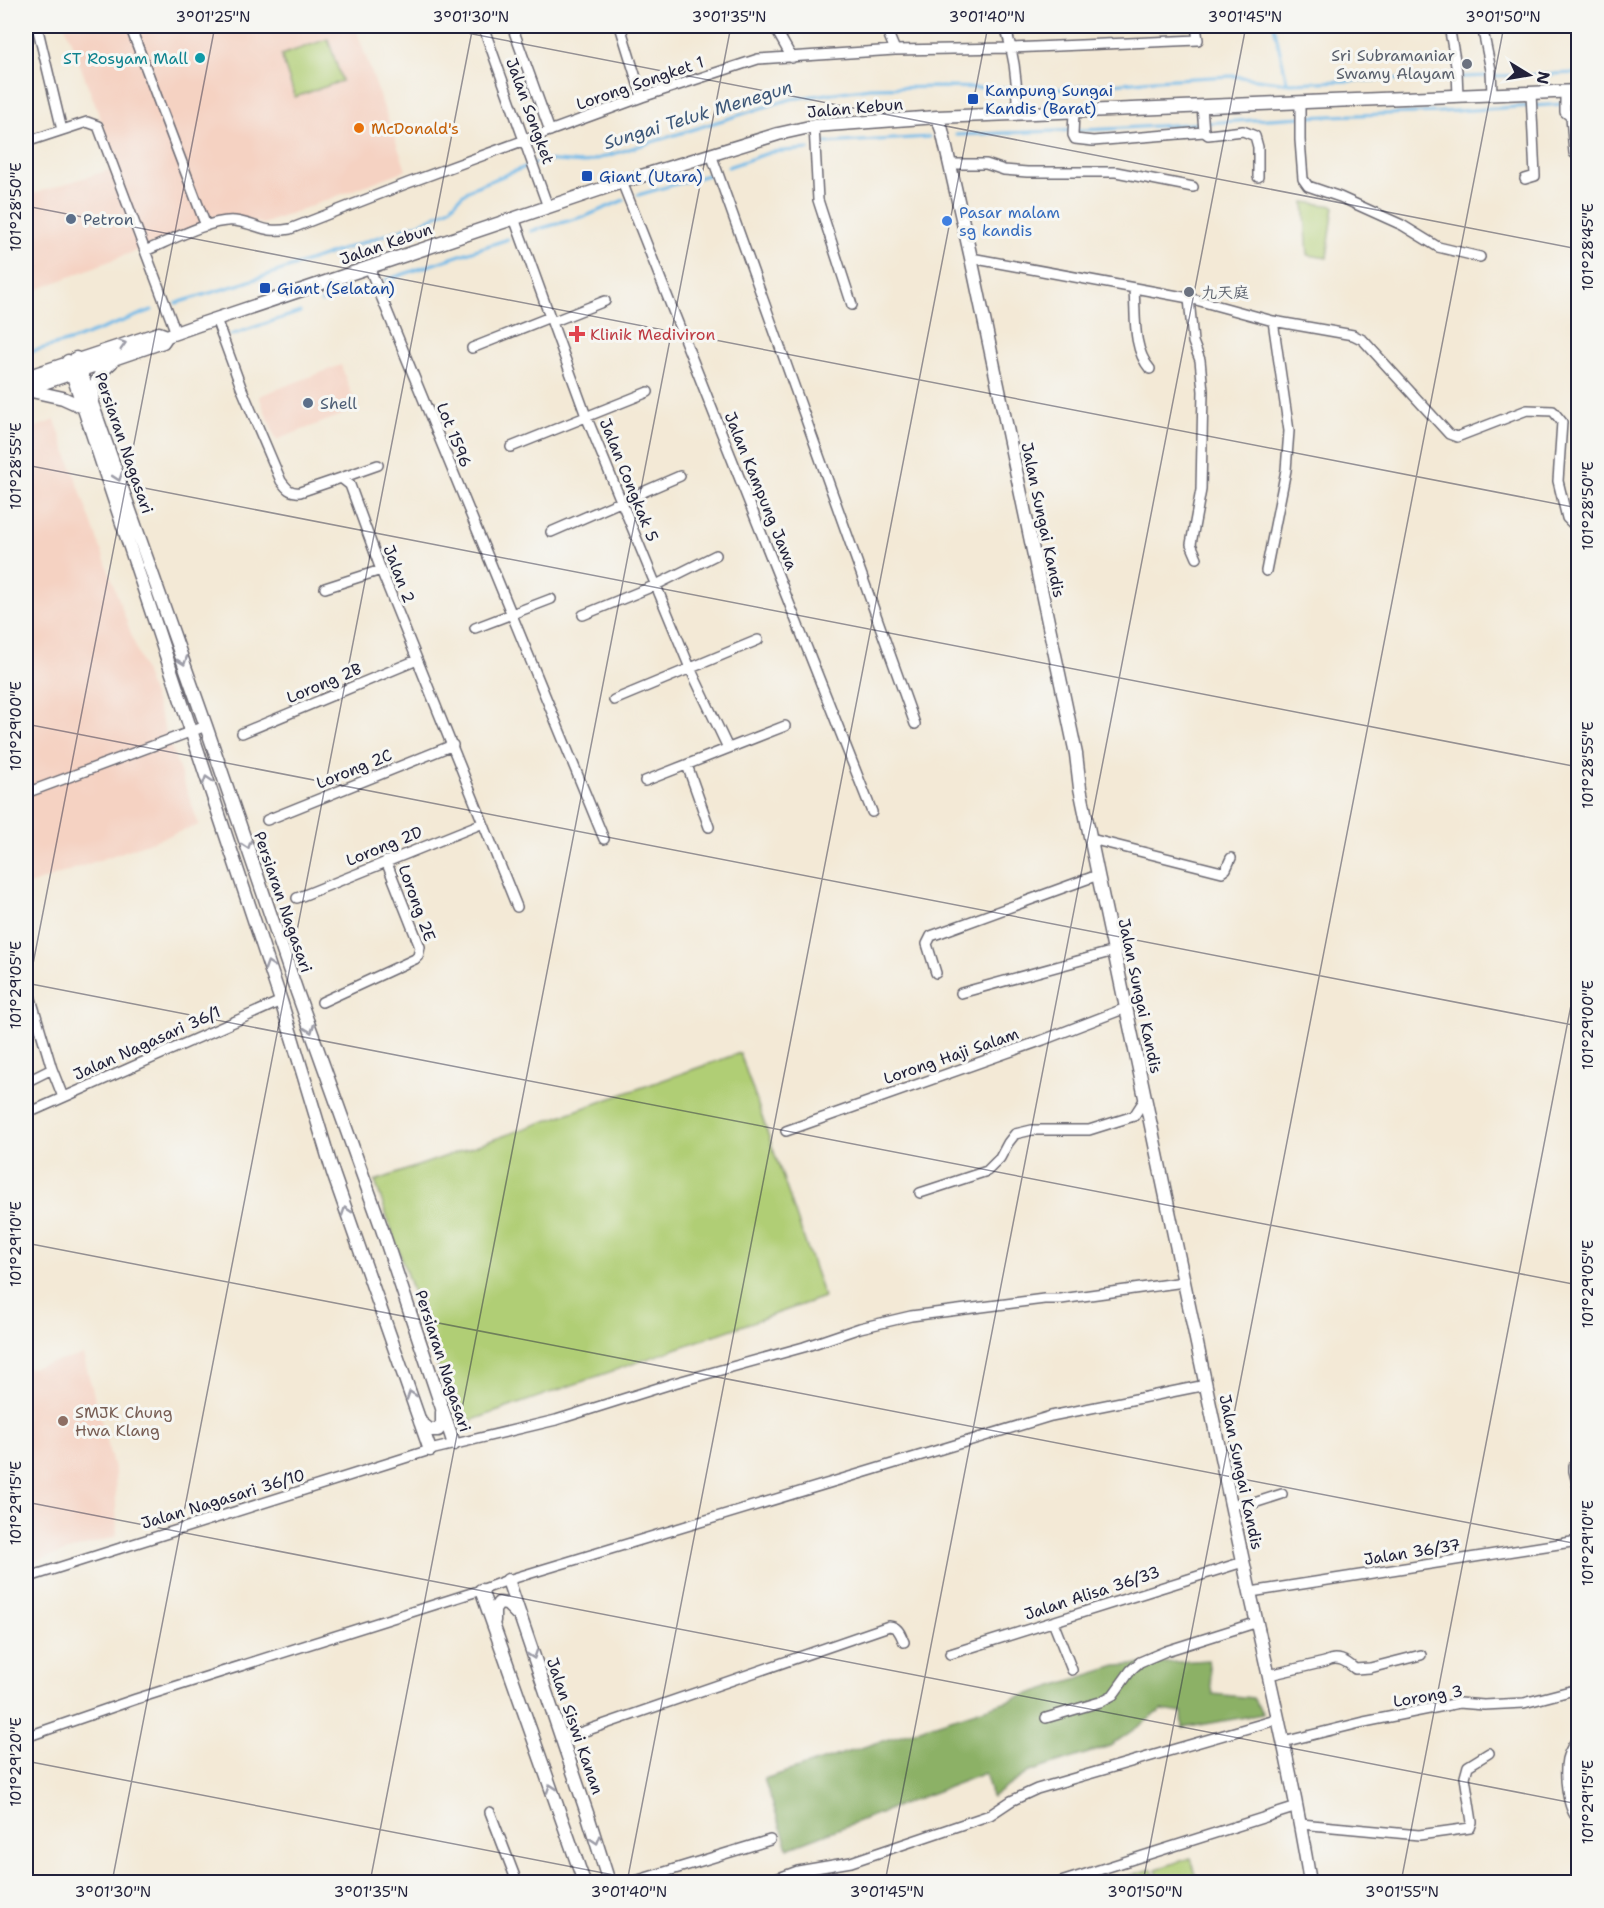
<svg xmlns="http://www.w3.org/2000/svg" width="1604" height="1908" font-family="'Shantell Sans','LXGW WenKai TC',sans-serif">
  <rect width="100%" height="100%" fill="#f6f6f2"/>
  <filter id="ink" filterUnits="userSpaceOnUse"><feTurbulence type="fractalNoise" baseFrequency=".0167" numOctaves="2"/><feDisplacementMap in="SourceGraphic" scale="12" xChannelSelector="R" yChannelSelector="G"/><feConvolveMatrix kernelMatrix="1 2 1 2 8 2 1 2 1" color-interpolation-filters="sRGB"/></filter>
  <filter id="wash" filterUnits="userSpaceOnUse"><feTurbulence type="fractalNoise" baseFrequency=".008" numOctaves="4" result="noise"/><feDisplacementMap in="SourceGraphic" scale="24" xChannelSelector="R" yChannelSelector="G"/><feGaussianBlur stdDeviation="1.35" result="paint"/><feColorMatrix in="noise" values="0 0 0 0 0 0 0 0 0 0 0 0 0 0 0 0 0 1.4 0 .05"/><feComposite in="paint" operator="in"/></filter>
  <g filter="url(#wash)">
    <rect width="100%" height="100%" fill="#f3e9d6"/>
    <path fill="#f5d2c2" d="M65,26H355L406,170L263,224L227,215L26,294V196L119,167Z
      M341,365L357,409L276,440L259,396Z
      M55,420L199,825L26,886V431Z
      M83,1355L115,1472L117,1536L26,1564V1369Z"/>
    <path fill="#b0ce74" stroke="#697858" stroke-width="1.5" d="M328,39L342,81L295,97L281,55Z
      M1304,202L1334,206L1327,258L1308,255Z
      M740,1053L824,1297L458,1425L375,1181Z
      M1191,1858L1198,1882H1160L1156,1869Z
      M1152,1869L1156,1882H1107Z"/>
    <path fill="#8cb166" stroke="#576a50" stroke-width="1.5" d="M1208,1660L1213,1694L1253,1698L1263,1714L1183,1728L1182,1713L1162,1710L1110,1746L1029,1772L992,1797L985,1773L788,1848L764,1779L1116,1666Z"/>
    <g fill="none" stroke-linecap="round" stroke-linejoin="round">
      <path stroke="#6fb9e8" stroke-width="3" d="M1274,26L1287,82
        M956,135L1107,129L1303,117L1440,112L1578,103
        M826,143L929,137
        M728,167L771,152L809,149
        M638,195L715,173
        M531,231L586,216L624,200
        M386,280L508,239
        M321,302L369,289
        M176,303L244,283L423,222L450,208L462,195L475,187L543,160L584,163L791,99L870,88L940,87L1057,89L1155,80L1233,76L1287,83L1578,73
        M231,335L300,312
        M26,353L73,340L152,310"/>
    </g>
  </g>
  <g filter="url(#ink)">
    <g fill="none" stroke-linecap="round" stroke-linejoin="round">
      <defs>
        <path id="street" d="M37,26L62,130
          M130,26L206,226
          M483,26L548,207
          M512,26L550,131
          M620,26L642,97
          M774,26L792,58
          M885,26L895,50
          M1005,26C1014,54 1018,84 1017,114
          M1449,26L1457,71L1458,96
          M1482,26L1491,70L1492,94
          M1565,91V112L1571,117L1574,153L1578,156
          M1300,102V140L1303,179L1308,186L1340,197L1402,225L1438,247L1480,257
          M1202,106L1204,132L1208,135L1243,131L1255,136L1258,147V177
          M1074,111L1073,135L1075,139L1093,141L1204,132
          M814,126L818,200L852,305
          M26,142L87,122L98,126L176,333
          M711,154L915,724
          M949,164H986L1004,170L1027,172H1116L1193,187
          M1525,179L1535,176L1531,93
          M622,182L872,812
          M514,218L586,416L690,668L728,748
          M145,251C167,242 212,218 235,221C258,224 264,234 290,229L408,183L642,97L758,59L895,50L1011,48L1198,40L1196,26
          M971,258L1189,298L1273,321L1353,335L1363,340L1449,434L1457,437L1527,410L1553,411L1562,422L1558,481L1567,518L1578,529
          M369,267L604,839
          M1134,289C1136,316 1132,348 1150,369
          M1189,298L1193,342L1200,360L1203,391L1201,490L1191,544L1197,558
          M216,319L241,387L281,481C287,489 290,493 300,492L341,478L350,485L381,570L517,907
          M552,322L605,301
          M472,348L550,317
          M511,447L648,392
          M341,478L378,465
          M551,532L680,476
          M1266,571L1286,470L1289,431L1273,321
          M325,588L381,570
          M583,615L656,585L716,555
          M475,628L551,599
          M614,700L758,640
          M242,733L417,660
          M687,765L709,827
          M645,781L785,726
          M26,793L206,726
          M267,820L453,745
          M1091,839L1222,872L1226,869L1231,858
          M297,898L483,823
          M936,973L927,944L931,936L1098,875
          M26,982L52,1069L63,1097
          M961,993L1114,951
          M322,1002L415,959L418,956L420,947L386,861
          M26,1082L52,1069
          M26,1114L281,1001
          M786,1131L1043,1040L1126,1008
          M920,1193L987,1171L1000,1158L1008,1143L1015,1134L1032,1130H1089L1134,1116L1145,1099
          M1578,1462L1574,1465V1471L1578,1487
          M1231,1504L1254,1503L1282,1494
          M26,1578L430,1450L556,1420L674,1383L804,1347L860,1328L911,1316L1044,1299H1061L1184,1282
          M1251,1592L1578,1541
          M1053,1622L1072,1670
          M950,1654L1243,1562
          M1269,1675L1325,1662C1337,1655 1346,1661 1355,1669L1370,1668L1421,1655
          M1046,1718L1100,1702L1113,1695L1131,1670L1140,1662L1166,1651L1258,1622
          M26,1737L136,1699L481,1590L508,1580L1051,1416L1206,1385
          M1578,1737C1574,1744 1569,1751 1567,1759C1564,1774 1567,1809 1578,1819
          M562,1739L889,1626C899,1627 900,1634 904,1642
          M1283,1742L1364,1722L1459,1703L1484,1705L1524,1703L1574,1690H1578
          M490,1812L517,1882
          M1301,1824L1419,1835L1470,1828L1472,1822L1465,1777L1468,1766L1489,1753
          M632,1882L770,1840
          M768,1882L798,1871L851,1862L990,1815L1011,1801L1037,1789L1279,1719
          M1061,1882L1297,1807"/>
        <path id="secondary" d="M937,117L942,130L971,258L1076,754L1080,788L1098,875C1144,1095 1191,1314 1237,1533C1262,1650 1291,1765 1310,1882
          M76,358L206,726L297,992L381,1226L454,1444
          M68,361L281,1001L333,1173L430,1450
          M26,377L159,333L167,336
          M26,389L163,342L167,336L198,325L622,182L778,134L814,126L937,117L1578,91
          M27,390L63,398L83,407
          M92,401C95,382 97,375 112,362
          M420,1422L430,1430H438L442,1424V1412
          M508,1580L588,1816L609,1882
          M481,1590L584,1882
          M494,1621V1610L499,1603L507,1604L518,1615"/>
      </defs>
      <use href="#street" stroke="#6b6871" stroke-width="12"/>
      <use href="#secondary" stroke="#6b6871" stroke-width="15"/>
      <use href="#street" stroke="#fff" stroke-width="9"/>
      <use href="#secondary" stroke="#fff" stroke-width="12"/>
    </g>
    <defs><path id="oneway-chevron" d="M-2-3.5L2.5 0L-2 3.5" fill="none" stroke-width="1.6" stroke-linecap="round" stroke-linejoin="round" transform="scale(1.5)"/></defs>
    <g stroke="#9c9ca7">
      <use href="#oneway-chevron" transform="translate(122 344) rotate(-17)"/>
      <use href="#oneway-chevron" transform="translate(118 477) rotate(71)"/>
      <use href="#oneway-chevron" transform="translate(183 661) rotate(71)"/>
      <use href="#oneway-chevron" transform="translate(207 780) rotate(-108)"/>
      <use href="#oneway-chevron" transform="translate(247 845) rotate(71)"/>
      <use href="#oneway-chevron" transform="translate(269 965) rotate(-108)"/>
      <use href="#oneway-chevron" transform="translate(310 1029) rotate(70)"/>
      <use href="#oneway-chevron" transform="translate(346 1211) rotate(-109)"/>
      <use href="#oneway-chevron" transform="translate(411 1395) rotate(-109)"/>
      <use href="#oneway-chevron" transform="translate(533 1655) rotate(71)"/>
      <use href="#oneway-chevron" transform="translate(551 1788) rotate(-109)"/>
      <use href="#oneway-chevron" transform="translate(596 1840) rotate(73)"/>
    </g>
  </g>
  <path fill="none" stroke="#22223b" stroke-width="1.5" stroke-opacity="0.45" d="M431,26L1578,249M26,206L1578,508M26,465L1578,767M26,724L1578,1026M26,983L1578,1285M26,1000L215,26M26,1243L1578,1544M26,1502L1578,1804M26,1761L650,1882M112,1882L473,26M370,1882L731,26M627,1882L988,26M885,1882L1246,26M1143,1882L1504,26M1401,1882L1578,969"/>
  <circle fill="#0f9aa8" stroke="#f6f6f2" stroke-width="2" cx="200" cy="58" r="6"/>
  <g fill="#6b7280" stroke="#f6f6f2" stroke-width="2">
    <circle cx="1467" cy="64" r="6"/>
    <circle cx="1189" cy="292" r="6"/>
  </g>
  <g fill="#1a4fb4" stroke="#f6f6f2" stroke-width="2">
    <rect x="967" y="93" width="12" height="12" rx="3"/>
    <rect x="581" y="170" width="12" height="12" rx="3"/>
    <rect x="259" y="282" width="12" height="12" rx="3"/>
  </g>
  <circle fill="#e8710a" stroke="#f6f6f2" stroke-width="2" cx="359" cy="128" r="6"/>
  <g fill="#5c6f8a" stroke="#f6f6f2" stroke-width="2">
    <circle cx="71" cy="219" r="6"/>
    <circle cx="308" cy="403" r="6"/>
  </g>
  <circle fill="#3f7fe0" stroke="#f6f6f2" stroke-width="2" cx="947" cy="221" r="6"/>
  <path fill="#e0444e" stroke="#f6f6f2" stroke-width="2" d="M574 325h6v6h6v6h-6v6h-6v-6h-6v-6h6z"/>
  <circle fill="#8d6e63" stroke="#f6f6f2" stroke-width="2" cx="63" cy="1421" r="6"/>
  <g text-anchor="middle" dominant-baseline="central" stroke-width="6" stroke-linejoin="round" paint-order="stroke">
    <g font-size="16" fill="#5b616d" stroke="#f6f6f2" text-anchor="end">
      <text x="1455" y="55">Sri Subramaniar<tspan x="1455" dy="18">Swamy Alayam</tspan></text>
      <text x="1201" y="292" text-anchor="start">九天庭</text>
    </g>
    <g font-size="16" fill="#0d838f" stroke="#f6f6f2" text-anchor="end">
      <text x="188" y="58">ST Rosyam Mall</text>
    </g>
    <g font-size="16" fill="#22223b" stroke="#f6f6f2">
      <text transform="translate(640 83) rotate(-19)">Lorong Songket 1</text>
      <text transform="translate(855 108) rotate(-5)">Jalan Kebun</text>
      <text transform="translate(530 111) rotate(70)">Jalan Songket</text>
      <text transform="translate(386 244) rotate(-19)">Jalan Kebun</text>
      <text transform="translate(454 435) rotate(68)">Lot 1596</text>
      <text transform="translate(124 443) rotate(71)">Persiaran Nagasari</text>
      <text transform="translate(629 480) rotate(68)">Jalan Congkak 5</text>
      <text transform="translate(761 491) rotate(68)">Jalan Kampung Jawa</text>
      <text transform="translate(1043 520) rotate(78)">Jalan Sungai Kandis</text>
      <text transform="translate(399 574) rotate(69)">Jalan 2</text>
      <text transform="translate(324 683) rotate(-23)">Lorong 2B</text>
      <text transform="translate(354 769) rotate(-22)">Lorong 2C</text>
      <text transform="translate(384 846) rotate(-22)">Lorong 2D</text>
      <text transform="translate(283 902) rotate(71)">Persiaran Nagasari</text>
      <text transform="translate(417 903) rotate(70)">Lorong 2E</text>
      <text transform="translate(1140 996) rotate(78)">Jalan Sungai Kandis</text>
      <text transform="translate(147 1043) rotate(-24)">Jalan Nagasari 36/1</text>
      <text transform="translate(951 1056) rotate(-19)">Lorong Haji Salam</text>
      <text transform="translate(443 1361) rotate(72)">Persiaran Nagasari</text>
      <text transform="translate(1241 1472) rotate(78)">Jalan Sungai Kandis</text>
      <text transform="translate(223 1499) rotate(-17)">Jalan Nagasari 36/10</text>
      <text transform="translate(1412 1552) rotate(-9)">Jalan 36/37</text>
      <text transform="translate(1092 1593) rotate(-18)">Jalan Alisa 36/33</text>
      <text transform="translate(1428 1696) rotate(-9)">Lorong 3</text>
      <text transform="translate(575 1726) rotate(71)">Jalan Siswi Kanan</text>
    </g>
    <g font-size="16" fill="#164399" stroke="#f6f6f2" text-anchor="start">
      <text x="985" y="90">Kampung Sungai<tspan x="985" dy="18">Kandis (Barat)</tspan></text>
      <text x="599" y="176">Giant (Utara)</text>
      <text x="277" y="288">Giant (Selatan)</text>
    </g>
    <g font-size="16" fill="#c56008" stroke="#f6f6f2" text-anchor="start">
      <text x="371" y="128">McDonald's</text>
    </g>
    <g font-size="16" fill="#366cbe" stroke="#f6f6f2" text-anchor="start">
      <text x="959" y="212">Pasar malam<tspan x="959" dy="18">sg kandis</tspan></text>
    </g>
    <g font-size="16" fill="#4e5e75" stroke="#f6f6f2" text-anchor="start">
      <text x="83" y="219">Petron</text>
      <text x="320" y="403">Shell</text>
    </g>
    <g font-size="16" fill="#be3a42" stroke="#f6f6f2" text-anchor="start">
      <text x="590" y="334">Klinik Mediviron</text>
    </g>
    <g font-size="16" fill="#785e54" stroke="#f6f6f2" text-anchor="start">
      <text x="75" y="1412">SMJK Chung<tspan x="75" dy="18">Hwa Klang</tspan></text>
    </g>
    <g font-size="18" font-style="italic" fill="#3d5778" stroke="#f6f6f2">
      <text transform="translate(698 115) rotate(-17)">Sungai Teluk Menegun</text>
    </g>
  </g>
  <rect width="1604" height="1908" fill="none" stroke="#f6f6f2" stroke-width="66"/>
  <g transform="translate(1529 75) rotate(101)" stroke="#f6f6f2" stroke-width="4.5" paint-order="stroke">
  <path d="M0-4.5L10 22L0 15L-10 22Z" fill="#22223b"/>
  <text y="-9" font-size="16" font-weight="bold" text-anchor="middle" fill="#22223b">N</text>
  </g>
  <rect x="33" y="33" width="1538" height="1842" fill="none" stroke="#22223b" stroke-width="2"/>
  <g font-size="15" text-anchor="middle" fill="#22223b">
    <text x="213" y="22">3°01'25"N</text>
    <text x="471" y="22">3°01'30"N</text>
    <text x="729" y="22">3°01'35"N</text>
    <text x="987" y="22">3°01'40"N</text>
    <text x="1245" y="22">3°01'45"N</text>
    <text x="1503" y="22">3°01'50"N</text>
    <text transform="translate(16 207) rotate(-90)" y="5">101°28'50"E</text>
    <text transform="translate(1588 247) rotate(-90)" y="5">101°28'45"E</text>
    <text transform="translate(16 466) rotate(-90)" y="5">101°28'55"E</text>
    <text transform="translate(1588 506) rotate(-90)" y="5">101°28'50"E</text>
    <text transform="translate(16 726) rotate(-90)" y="5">101°29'00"E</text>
    <text transform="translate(1588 765) rotate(-90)" y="5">101°28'55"E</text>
    <text transform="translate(16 985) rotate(-90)" y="5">101°29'05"E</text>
    <text transform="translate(1588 1025) rotate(-90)" y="5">101°29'00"E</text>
    <text transform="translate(16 1244) rotate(-90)" y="5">101°29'10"E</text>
    <text transform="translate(1588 1284) rotate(-90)" y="5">101°29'05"E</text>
    <text transform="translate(16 1503) rotate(-90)" y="5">101°29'15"E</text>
    <text transform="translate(1588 1543) rotate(-90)" y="5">101°29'10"E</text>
    <text transform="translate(16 1762) rotate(-90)" y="5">101°29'20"E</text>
    <text transform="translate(1588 1802) rotate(-90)" y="5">101°29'15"E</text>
    <text x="113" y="1897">3°01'30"N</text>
    <text x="371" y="1897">3°01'35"N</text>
    <text x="629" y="1897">3°01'40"N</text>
    <text x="887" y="1897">3°01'45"N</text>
    <text x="1145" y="1897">3°01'50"N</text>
    <text x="1402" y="1897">3°01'55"N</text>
  </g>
</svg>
